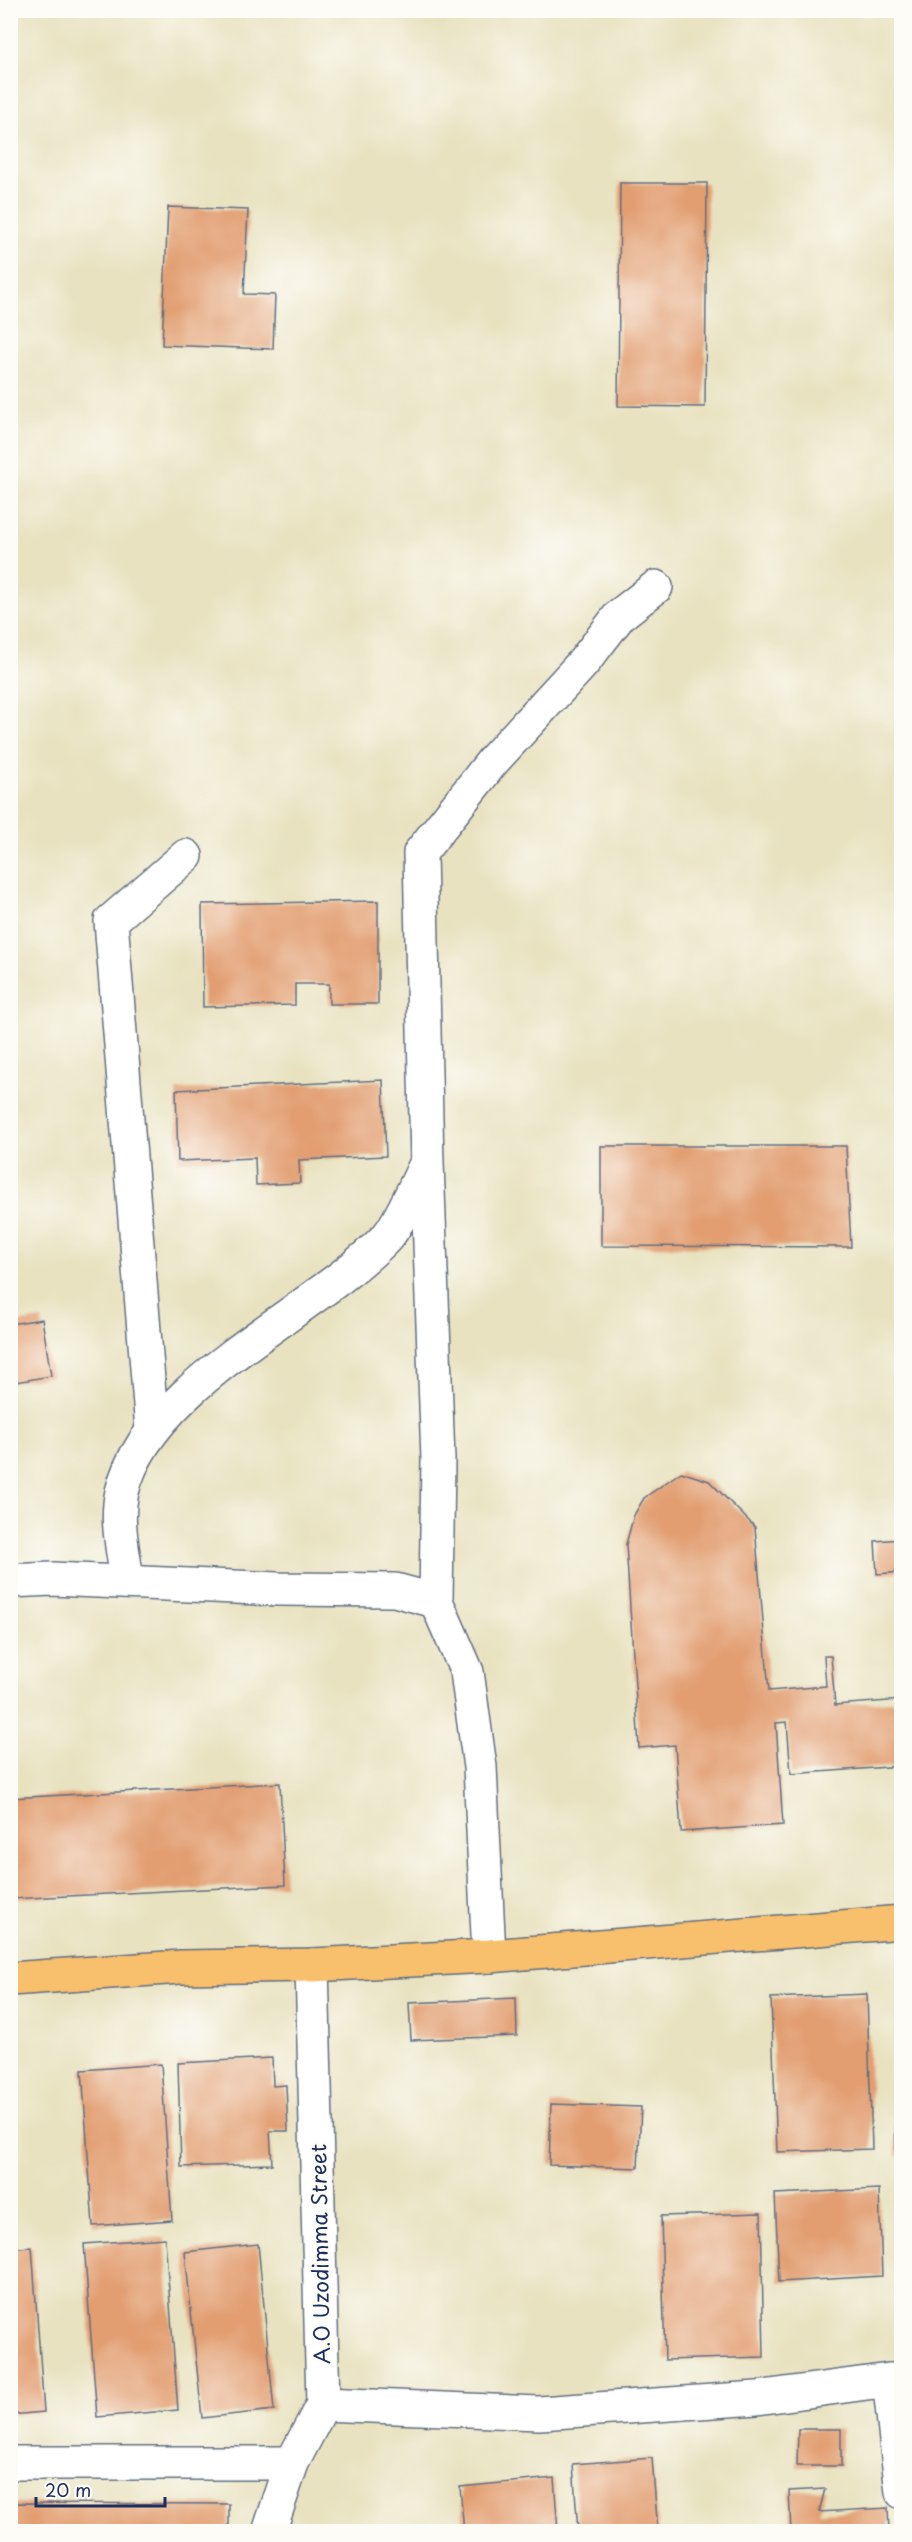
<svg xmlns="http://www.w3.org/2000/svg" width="912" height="2542" font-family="'Playpen Sans',sans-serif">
  <rect width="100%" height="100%" fill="#fdfcf7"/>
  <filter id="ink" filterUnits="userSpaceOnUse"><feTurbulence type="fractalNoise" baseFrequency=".0167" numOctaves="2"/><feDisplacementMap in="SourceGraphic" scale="12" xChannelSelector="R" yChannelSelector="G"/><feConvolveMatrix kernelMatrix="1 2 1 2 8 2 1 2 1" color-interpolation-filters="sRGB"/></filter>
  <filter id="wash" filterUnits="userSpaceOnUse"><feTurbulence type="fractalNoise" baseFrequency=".008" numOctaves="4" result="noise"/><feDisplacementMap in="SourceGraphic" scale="24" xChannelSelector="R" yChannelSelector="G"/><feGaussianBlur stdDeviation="1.35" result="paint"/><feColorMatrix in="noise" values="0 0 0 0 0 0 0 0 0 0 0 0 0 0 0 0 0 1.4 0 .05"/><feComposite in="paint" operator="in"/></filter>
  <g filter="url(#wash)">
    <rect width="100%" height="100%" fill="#e8e2c0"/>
    <g id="blocks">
      <path fill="#e29e71" d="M620,183H707L705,407L618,406Z
        M168,207L248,210L244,294L275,295L273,349L162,345Z
        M378,901V1004H329V984H295V1005L203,1007L202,904Z
        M383,1080L386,1156L299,1160L300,1183L256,1185L255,1158L178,1161L176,1090Z
        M601,1146H846L851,1247L601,1246Z
        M42,1319L51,1376L10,1383V1324Z
        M681,1472L709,1481L755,1527L769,1691L826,1686L824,1656H831L835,1705L902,1700V1766L791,1774L787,1722L776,1723L783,1825L681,1832L675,1745L639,1748L626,1544L634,1515L644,1498Z
        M902,1539V1572L877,1574L875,1541Z
        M280,1783L285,1885L10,1899V1798Z
        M867,1994L872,2149L777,2152L771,1998Z
        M516,1998L517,2036L411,2040L409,2003Z
        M272,2058L273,2086L286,2085L288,2131H270L272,2164L181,2167L178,2063Z
        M161,2064L172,2220L93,2226L82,2070Z
        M551,2104L641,2107L638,2168L549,2165Z
        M895,2113H902V2156H896Z
        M879,2189L882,2276L779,2282L775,2194Z
        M761,2213L764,2357L665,2360L661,2216Z
        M165,2238L178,2410L97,2417L84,2244Z
        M258,2244L274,2410L202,2418L185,2252Z
        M32,2247L44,2412L10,2415V2249Z
        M798,2429H841V2466H797Z
        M652,2458L658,2532H578L573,2464Z
        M554,2478L558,2532H464L460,2487Z
        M825,2489L819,2512L888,2508L889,2532H791L789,2491Z
        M10,2503L229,2504V2532H10Z"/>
    </g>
  </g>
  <g filter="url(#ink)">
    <use href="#blocks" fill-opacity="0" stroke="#636e80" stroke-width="1.5"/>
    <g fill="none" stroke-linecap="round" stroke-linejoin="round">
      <defs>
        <path id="minor" d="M152,1430L111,921L186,856
          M10,1581L52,1579L278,1589L395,1590L436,1601L467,1672L480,1767L489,1956
          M127,1582C124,1553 115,1521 122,1492C147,1384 313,1314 387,1237C399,1224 417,1182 426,1164
          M436,1601L438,1459L427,1163L420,853L492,762L583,663L620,615L656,587
          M889,2380L902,2492
          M323,2404L539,2413L757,2398L889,2380H902
          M10,2463H292
          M269,2532L292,2463L323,2404L312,1965"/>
        <path id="major" d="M10,1979L181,1967L312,1965L489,1956L902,1922"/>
      </defs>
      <use href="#minor" stroke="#636e80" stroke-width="36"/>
      <use href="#major" stroke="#636e80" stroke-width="36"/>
      <use href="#minor" stroke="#fff" stroke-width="33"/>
      <use href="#major" stroke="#f8bf6c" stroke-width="33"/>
    </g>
  </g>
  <g text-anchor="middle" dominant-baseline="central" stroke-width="5" stroke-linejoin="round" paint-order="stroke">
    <g font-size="21" fill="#1b2f5e" stroke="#fdfcf7">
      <text transform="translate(319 2254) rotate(-91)">A.O Uzodimma Street</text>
    </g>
  </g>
  <rect width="912" height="2542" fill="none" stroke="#fdfcf7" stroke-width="36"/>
  <path d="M36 2497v9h129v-9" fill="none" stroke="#1b2f5e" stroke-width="3"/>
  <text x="45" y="2497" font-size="18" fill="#1b2f5e" stroke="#fdfcf7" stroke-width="4.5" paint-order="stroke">20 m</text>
</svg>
